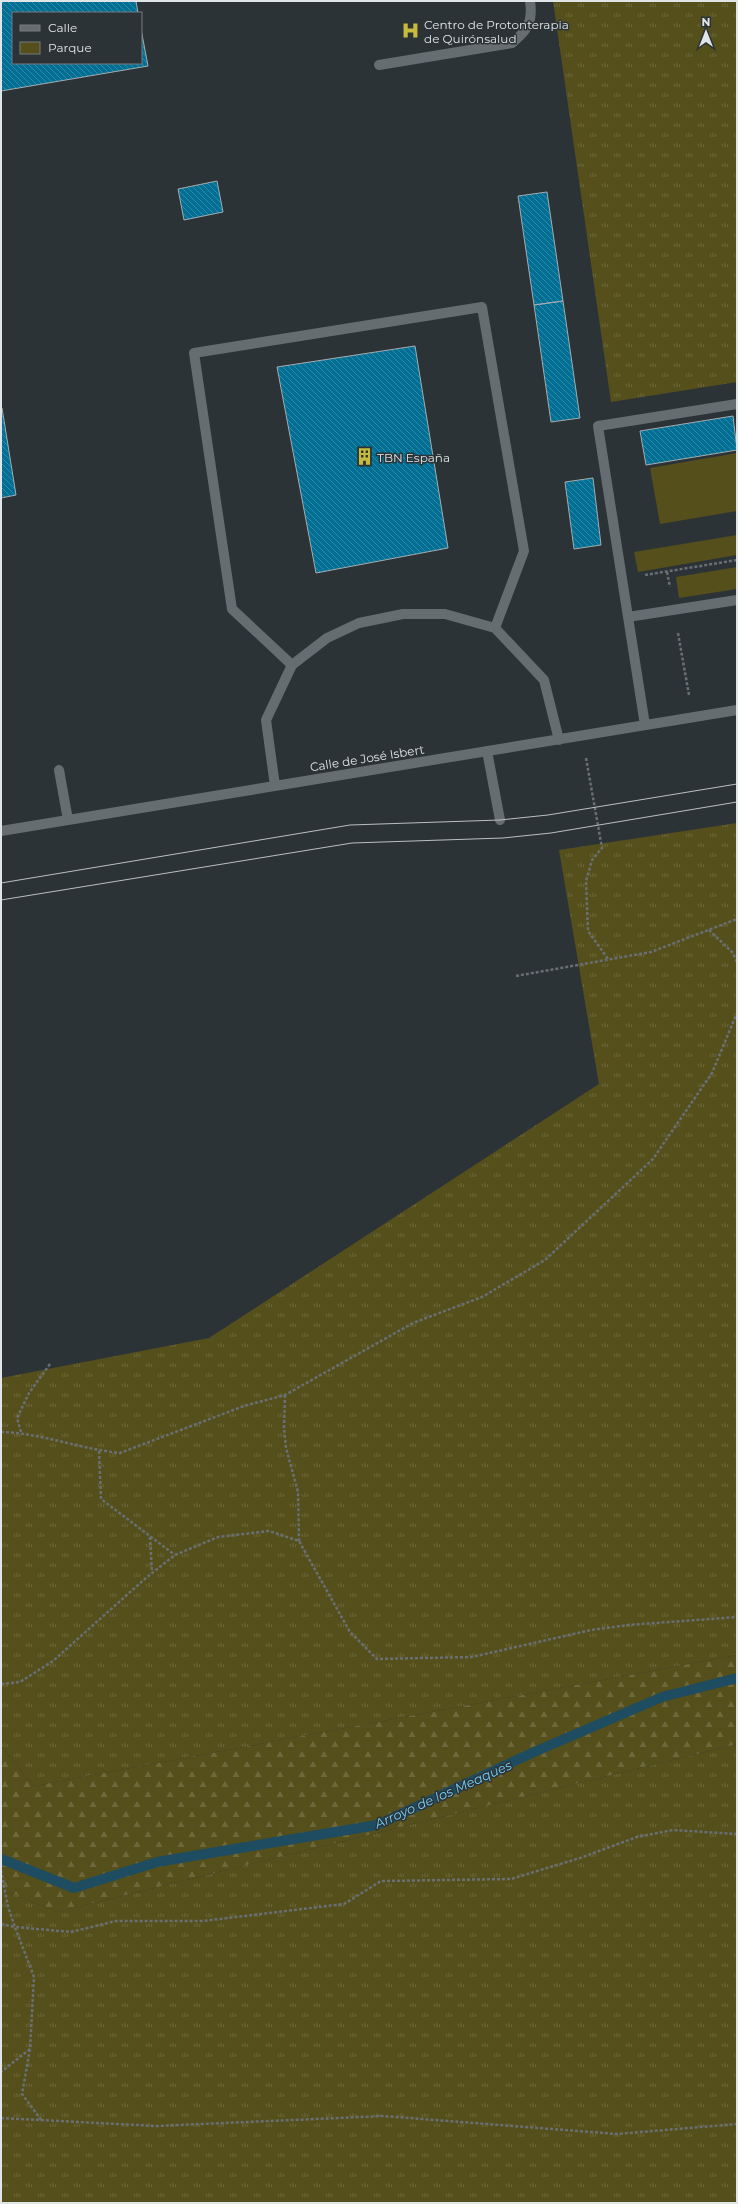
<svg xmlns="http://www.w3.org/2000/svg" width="738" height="2204" font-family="Montserrat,sans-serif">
  <defs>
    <pattern id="grass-tufts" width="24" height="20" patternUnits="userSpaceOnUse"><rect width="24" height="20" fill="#554f1b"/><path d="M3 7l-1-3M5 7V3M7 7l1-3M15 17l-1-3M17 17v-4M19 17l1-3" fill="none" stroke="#6d683c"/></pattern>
    <pattern id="forest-firs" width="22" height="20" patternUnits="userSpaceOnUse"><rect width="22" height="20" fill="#554f1b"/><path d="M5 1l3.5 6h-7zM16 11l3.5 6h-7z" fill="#6d683c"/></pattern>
    <pattern id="building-back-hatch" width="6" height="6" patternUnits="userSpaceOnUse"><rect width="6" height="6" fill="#016f94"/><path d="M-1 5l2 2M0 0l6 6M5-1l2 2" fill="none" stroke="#328aa8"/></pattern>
  </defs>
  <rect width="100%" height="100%" fill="#2c3337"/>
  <path fill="url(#grass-tufts)" d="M553,1H737V382L611,402Z
    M737,823V1655L34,1786L1,1746V1378L209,1338L599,1084L559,850Z
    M737,1744V2203H1V1889L57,1912Z"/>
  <path fill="url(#forest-firs)" d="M737,1655V1744L57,1912L1,1889V1746L34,1786Z"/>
  <path fill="#554f1b" d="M737,453V511L660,524L650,468Z
    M737,535V555L638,572L634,552Z
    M737,567V589L679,598L676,577Z"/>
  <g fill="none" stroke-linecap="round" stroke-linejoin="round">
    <path stroke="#1e4d61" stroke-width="10" d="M1,1859L74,1888L157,1862L377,1825L534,1752L662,1697L737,1678"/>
  </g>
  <path fill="url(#building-back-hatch)" stroke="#a4acb0" d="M1,1H136L138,13H13V63H141V29L148,66L1,91Z
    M217,181L223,212L184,220L178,189Z
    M547,192L563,301L534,305L518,196Z
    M563,301L580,418L551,422L534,305Z
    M415,346L448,548L316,573L277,367Z
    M2,408L16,495L1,498V409Z
    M733,416L737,450L646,465L640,431Z
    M593,478L601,545L574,549L565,482Z"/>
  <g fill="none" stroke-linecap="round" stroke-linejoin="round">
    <path stroke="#696f73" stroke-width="2.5" stroke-dasharray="3 2" stroke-linecap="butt" d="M667,572L670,587
      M645,575L737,560
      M678,633L689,695
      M586,758L602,848L592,860L586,881L588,931L608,959
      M709,930L733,953L737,962
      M516,976L651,952L737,919
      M285,1395L284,1428L286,1448L298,1492L299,1541
      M1,1432C41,1433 80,1449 120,1453L244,1406L285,1395L413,1323L482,1297L545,1260L653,1159L712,1073L737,1013
      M21,1432L17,1418L29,1393L50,1364
      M99,1451L101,1499L175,1555
      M150,1537L152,1573
      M1,1684L20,1682L53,1661L147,1577L175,1555L218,1537L269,1531L299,1541L350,1632L377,1659L472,1657L591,1630L629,1625L737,1617
      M1,1870L8,1907L15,1927L71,1932L116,1921H203L344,1904L381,1881L511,1879L580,1858L637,1837L673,1830L737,1834
      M1,1924L15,1927L34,1977L30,2049L1,2072
      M30,2049L22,2094L42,2121
      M1,2118L156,2126L383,2116L617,2134L737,2124"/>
    <path stroke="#666d71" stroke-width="10" d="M379,65L512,43C528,30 533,22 530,1
      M482,307L524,551L495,628L445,614H403L359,623L327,638L292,665L232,609L194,353Z
      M628,617L737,600
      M495,628L544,680L559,740
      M645,725L598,426L737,404
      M487,751L500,820
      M59,770L68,820
      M275,786L266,720L292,665
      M1,831L737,710"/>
    <path stroke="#babfc2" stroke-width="1" d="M1,883L350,825L500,820L548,815L737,784
      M1,900L352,843L503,838L551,833L737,802"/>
  </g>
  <defs>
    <symbol id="hospital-bare" viewBox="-9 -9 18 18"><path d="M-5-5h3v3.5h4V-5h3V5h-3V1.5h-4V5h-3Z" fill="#c8bb3b" stroke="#2c3337" stroke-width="2.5" paint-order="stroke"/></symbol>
    <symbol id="building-bare" viewBox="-9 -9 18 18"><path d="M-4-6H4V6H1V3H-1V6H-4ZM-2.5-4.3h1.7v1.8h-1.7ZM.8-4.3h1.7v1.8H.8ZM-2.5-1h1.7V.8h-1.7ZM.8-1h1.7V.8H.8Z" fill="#c8bb3b" stroke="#2c3337" stroke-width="2.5" paint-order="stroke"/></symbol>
  </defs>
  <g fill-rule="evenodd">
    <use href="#hospital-bare" x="398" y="18" width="25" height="25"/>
    <use href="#building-bare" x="352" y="444" width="25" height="25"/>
  </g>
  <g text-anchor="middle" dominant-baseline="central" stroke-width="3" stroke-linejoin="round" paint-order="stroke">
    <g font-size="12" fill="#e0e5e7" stroke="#2c3337" text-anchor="start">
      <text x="424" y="24">Centro de Protonterapia<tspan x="424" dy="14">de Quirónsalud</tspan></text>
      <text x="377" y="457">TBN España</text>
    </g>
    <g font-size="12" fill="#e0e5e7" stroke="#2c3337">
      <text transform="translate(367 758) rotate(-9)">Calle de José Isbert</text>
    </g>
    <g font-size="13" font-style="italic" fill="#75cff9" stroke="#2c3337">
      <text transform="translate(443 1794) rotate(-24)">Arroyo de los Meaques</text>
    </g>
  </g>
  <rect width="738" height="2204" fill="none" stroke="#e0e5e7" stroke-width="4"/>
  <rect x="12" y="12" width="130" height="52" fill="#2c3337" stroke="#747a7d"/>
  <rect x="20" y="25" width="20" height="6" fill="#666d71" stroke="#747a7d"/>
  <text x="48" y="32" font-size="12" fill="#e0e5e7">Calle</text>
  <rect x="20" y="42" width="20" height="12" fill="#554f1b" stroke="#747a7d"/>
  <text x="48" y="52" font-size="12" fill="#e0e5e7">Parque</text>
  <g transform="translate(706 32)" stroke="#2c3337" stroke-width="3" paint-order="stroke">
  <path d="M0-3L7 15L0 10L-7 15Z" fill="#e0e5e7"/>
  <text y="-6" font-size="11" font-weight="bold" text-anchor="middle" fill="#e0e5e7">N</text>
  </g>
</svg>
